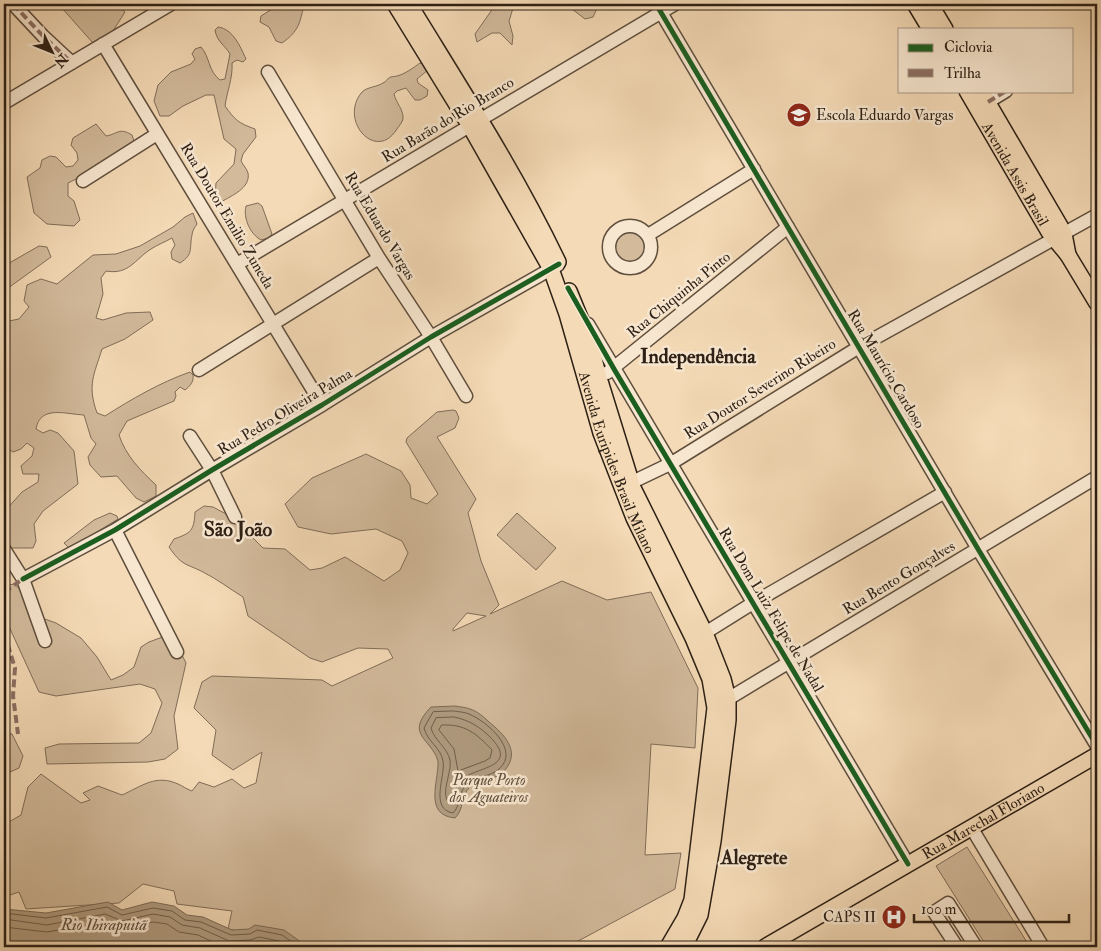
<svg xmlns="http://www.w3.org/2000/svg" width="1101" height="951" font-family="'IM FELL Double Pica',serif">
  <rect width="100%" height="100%" fill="#f4dab6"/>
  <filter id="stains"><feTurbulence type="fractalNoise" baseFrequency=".004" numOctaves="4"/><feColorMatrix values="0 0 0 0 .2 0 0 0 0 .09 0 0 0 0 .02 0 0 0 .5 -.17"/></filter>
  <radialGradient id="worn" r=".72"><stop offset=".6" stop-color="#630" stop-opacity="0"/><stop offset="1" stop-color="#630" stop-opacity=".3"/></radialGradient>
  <path fill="#d2ba9b" stroke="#806d58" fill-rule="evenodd" d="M63,4H100L104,7L108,4H115L125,12L113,31L93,43L61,7Z
    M276,4H304C300,23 299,31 282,43L276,41L269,27L260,22L261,16L277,6Z
    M496,4H517L514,5L509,21L513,36L512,45L500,33H492L477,42L475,34Z
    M572,4H599L593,17L585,19L572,9Z
    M218,27C233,29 240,46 246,59L243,62L237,60L232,63C233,78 227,91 225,106C235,120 238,123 255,129L256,137L243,154L241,161C243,165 247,169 248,173C251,188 231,196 221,202L215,197L216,183L234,164L236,149L224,139L214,95H206L183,106L169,116H160L154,101L158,85L171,72L191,64L195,59L192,54L195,49L201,47C210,57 208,71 220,80L225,79L230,54C224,44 217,42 215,30Z
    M420,63L426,65L428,70L417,79L418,83L428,90L427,96L420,100H415L406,88L397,91L394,94C396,103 404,110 403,119C402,123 399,126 397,129C376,163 338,120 362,92C367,87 377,87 383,83C386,82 387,79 389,78C392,76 393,77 397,76C405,74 413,68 420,63Z
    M96,124L106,136C118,134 119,127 132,135L134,141L129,147L115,153L106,164L68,183V196L74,201L80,220L74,226L47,224L34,213L27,177L40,168L42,160L50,156L56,157L66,167L73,166L78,160L77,153L71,145L73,138Z
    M258,203L262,206L272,234L268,238L261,240C250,234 243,218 246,206Z
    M193,213L197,224C195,227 192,231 192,235C189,249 194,254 180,263L172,259L171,252L175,245L172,238C165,242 157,245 151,249C134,260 129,275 106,271L101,278L103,294L96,318L103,320L126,313L150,312L153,320L125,339L102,349C94,375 87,385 97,413L105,416C132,399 159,383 190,372L193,375C194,382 190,386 185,390L180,387L175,392L176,396L174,401L127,421L119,435C126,456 140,470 156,485V496L144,502L136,498L117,476L101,477L90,465L88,457L96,444L91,438L84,415C65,414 40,405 36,429L43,433L50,430L58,433L74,451L78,484L43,511L34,524L36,541L33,548H10L6,540L5,511L22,492L38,482L39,474H23L21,466L32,456L34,448L27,443L21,449L13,452L4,446V322L19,319L29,307L24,301L27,285L41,279L57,284L93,255L116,254L140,246L173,227L185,217Z
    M614 247a16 16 0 1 1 32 0a16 16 0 1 1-32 0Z
    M39,246L47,247L51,257L4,291V266Z
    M453,410L456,411L459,418L455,428L437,437L476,499L468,513L481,561L499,605L490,614L562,581L607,600L651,592L698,688L695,748L651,744L645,855L681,853L675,889L567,947H299L290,941L228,929L232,911L177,904L174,891L143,884L119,903L26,909L19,892L4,897V822L7,823L21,815L28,787L41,774L81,803L90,800L83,793L98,786L122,795C142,786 156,774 178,784C183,786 186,789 192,791L199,782L214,787L232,779L244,788L256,783L262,752L233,770L212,755L216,730L194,708L202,682L212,676L322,680L332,686L393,658L388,649L358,648L322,662L310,658L248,616L243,597C230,589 217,579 203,572C185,563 182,566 169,547L174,539C191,533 194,531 195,512L204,506L213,507L241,522L253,538L263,548L285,549L310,570L322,568L345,557L384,581L400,570L408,553L402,541L376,529L331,534L298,527L285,504L312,478L366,454L401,471L410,485L411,498L427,504L438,494L406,442L407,438L437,412ZM467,613L486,616L453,631V629Z
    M110,513L117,516L118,519L74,546L69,548L64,543L94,520Z
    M517,513L556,548L536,570L497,535Z
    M14,584L21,590L42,618L56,623L81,638L97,657L111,680L123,675L134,667L141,647L149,642L168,635L177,645L186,663L174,716L178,749L165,759L148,762L47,764L45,748L59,744L139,743L151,733L162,703L155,689L140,684L56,696L39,692L6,620L4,614V586Z
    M4,733L12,734L23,756L19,768L10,772L4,768Z
    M967,847L1030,947H987L936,866Z"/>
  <path fill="#b09b7f" stroke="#7c6a55" d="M455,706C460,707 465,707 470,709C477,711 484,717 489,722C504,734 521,751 505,770C496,781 480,779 470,787C461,795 464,810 455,818C423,815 439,781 438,761C431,738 404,735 431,707Z
    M108,902L122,910L152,902L174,906L187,915L203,917L232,930L249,929L255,925L284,930L308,947H4V909L46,913Z"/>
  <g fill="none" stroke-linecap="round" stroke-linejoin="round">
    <path stroke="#6e5e4a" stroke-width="1" d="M454,711C459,712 465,712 469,714C486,721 521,750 499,769C490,777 477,776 468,783C458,790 461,806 453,813C429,809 446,775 443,761C441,748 427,741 424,728L433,712Z
      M454,717C469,720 480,727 490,737C520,767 477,767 464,778C456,784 454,793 452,802L449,803C440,793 452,773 450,760C447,747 434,740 431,728L436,718Z
      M442,725C465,724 476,733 492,750L490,758L485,761L458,771L454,749L439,730Z
      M4,913L46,918L107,907L122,915L153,908L172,911L185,920L201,922L231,935L250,934L257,930L282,935L299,947
      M4,919L47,925L105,914L122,921L153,914L170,917L182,925L200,928L229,941L250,940L259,937L279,941L288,947
      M4,927L47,932L104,922L115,927L122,929L153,922L167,924L179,932L198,935L224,947"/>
    <defs>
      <path id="minor" d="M13,4L43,36L72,63
        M656,4L978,549L1097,746
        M103,44L322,405
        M268,72L379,258L431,337L466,396
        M988,102L1006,91
        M4,103L171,4
        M83,181L157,134
        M609 247a21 21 0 1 1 42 0a21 21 0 1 1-42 0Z
        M648,235L754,169
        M237,264L675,4
        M588,324L908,864
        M199,370L379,258
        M607,373L788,227
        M190,436L212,470L235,517
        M624,486L670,464L859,347L1097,215
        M115,530L177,652
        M4,549L23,579L45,641
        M23,579L115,530L212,470L322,405L431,337L558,265
        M696,636L705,633L753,603L945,492
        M720,702L728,699L1097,477
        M971,827L1043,947
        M957,947L934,912L948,903L976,947"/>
      <g id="major">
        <path id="s1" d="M395,4L470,126L551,269L567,314L601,433L634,518L693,638L710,679L715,708L692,900L685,918L668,947"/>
        <path d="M409,4C461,89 515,172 558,262"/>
        <path d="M915,4L930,29"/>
        <path d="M930,4L945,29"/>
        <path id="s2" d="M967,91L1049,232L1068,255L1097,303"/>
        <path d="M981,91L1060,226L1064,234L1068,255"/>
        <path d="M569,291L589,340L599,378L633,488L705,633L723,679L728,699V720L713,841L700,915L684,947"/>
        <path id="s3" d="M765,947L1097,755"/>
      </g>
    </defs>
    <use href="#minor" stroke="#5f4e3d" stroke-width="15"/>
    <use href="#major" stroke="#2d2015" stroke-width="18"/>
    <use href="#minor" stroke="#f8e7d0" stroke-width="12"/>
    <use href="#major" stroke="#f4dab6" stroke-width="15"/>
    <path stroke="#8d6e63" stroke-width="4" stroke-dasharray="8 4" stroke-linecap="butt" d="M13,4L43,36L72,63
      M988,102L1006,91
      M4,592L23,579
      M4,633L15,668L13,696L18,734"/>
    <defs>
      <path id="cycleway" d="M656,4L978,549L1097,746
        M568,288L614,369L908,864
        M23,579L115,530L212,470L322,405L431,337L559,264"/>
    </defs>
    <use href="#cycleway" stroke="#f8e7d0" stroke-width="8"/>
    <use href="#cycleway" stroke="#1b5e20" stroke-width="5"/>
  </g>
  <defs>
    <symbol id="school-disc" viewBox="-11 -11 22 22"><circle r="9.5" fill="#8f2418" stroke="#f8e7d0"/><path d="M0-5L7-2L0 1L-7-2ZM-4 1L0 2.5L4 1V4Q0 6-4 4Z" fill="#fff"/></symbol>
    <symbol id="hospital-disc" viewBox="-11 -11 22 22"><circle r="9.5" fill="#8f2418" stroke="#f8e7d0"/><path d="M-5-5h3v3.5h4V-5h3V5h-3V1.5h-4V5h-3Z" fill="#fff"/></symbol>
  </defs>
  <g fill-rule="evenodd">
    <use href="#school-disc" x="785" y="101" width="28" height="28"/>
    <use href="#hospital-disc" x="880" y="903" width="28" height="28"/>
  </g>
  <g text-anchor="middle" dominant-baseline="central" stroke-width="5" stroke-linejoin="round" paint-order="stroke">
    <g font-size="15" fill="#2d2015" stroke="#f8e7d0" text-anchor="start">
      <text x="816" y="115">Escola Eduardo Vargas</text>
      <text x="876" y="917" text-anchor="end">CAPS II</text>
    </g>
    <g font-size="15" fill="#2d2015" stroke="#f8e7d0">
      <text transform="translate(448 120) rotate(-31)">Rua Barão do Rio Branco</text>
      <text stroke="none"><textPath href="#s2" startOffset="96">Avenida Assis Brasil</textPath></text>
      <text transform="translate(227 216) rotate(59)">Rua Doutor Emilio Zuneda</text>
      <text transform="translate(380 226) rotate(59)">Rua Eduardo Vargas</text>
      <text transform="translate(679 295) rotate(-39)">Rua Chiquinha Pinto</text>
      <text transform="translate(886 369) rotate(59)">Rua Maurício Cardoso</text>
      <text transform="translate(760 389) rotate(-32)">Rua Doutor Severino Ribeiro</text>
      <text transform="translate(285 412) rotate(-31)">Rua Pedro Oliveira Palma</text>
      <text stroke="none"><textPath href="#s1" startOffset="512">Avenida Euripides Brasil Milano</textPath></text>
      <text transform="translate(899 578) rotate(-31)">Rua Bento Gonçalves</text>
      <text transform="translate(771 610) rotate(59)">Rua Dom Luiz Felipe de Nadal</text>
      <text stroke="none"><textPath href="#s3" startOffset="252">Rua Marechal Floriano</textPath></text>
    </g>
    <g font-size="15" font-style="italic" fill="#5f4e3d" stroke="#f8e7d0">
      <text x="489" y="780">Parque Porto<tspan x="489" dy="17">dos Aguateiros</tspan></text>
    </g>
    <g font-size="16" font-style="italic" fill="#5b4b3a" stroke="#f8e7d0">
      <text x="104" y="925">Rio Ibirapuitã</text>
    </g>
    <g font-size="20" font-weight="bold" fill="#2d2015" stroke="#f8e7d0">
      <text x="698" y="356">Independência</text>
      <text x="238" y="529">São João</text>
      <text x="754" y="857">Alegrete</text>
    </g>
  </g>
  <rect width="1101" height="951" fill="none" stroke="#f4dab6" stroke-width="20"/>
  <rect x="5" y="5" width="1091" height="941" fill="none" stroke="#2d2015" stroke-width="2.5"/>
  <rect x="10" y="10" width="1081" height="931" fill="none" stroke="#2d2015"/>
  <rect x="898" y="28" width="175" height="65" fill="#f8e7d0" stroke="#a79785"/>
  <rect x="908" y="44" width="25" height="8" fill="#1b5e20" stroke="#a79785"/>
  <text x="944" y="52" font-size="15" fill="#2d2015">Ciclovia</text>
  <rect x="908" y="69" width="25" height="8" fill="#8d6e63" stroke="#a79785"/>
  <text x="944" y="78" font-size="15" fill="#2d2015">Trilha</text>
  <g transform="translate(52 52) rotate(133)" stroke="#f8e7d0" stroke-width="4" paint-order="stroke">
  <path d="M0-4L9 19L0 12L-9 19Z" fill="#2d2015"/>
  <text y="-8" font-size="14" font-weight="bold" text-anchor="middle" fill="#2d2015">N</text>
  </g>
  <path d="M914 914v8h155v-8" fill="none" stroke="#2d2015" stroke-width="2.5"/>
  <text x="921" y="914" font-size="15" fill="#2d2015" stroke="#f8e7d0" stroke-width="4" paint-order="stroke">100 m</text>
  <rect width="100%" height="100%" filter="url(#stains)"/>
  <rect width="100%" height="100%" fill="url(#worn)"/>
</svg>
